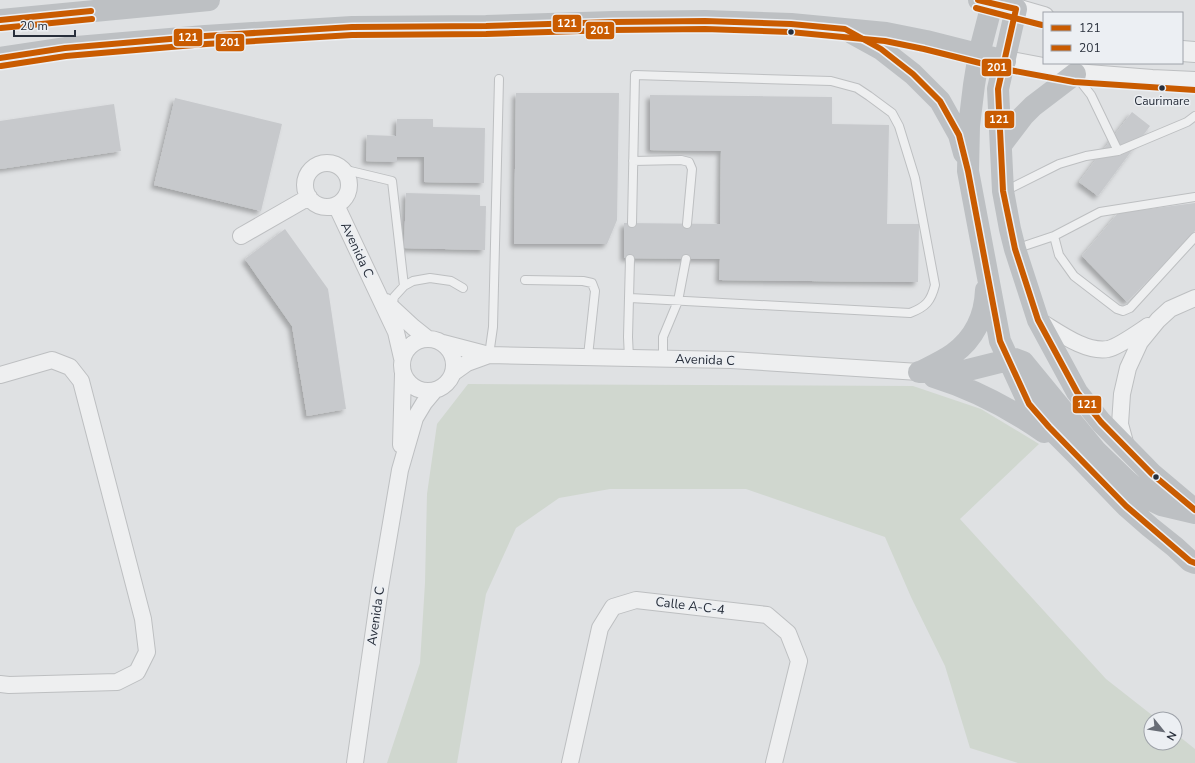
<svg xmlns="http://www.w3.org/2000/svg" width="1195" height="763" font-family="'Nunito Sans',sans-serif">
  <defs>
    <filter id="shadow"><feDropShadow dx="-3.5" dy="3.5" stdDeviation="2" flood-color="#0004"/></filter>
  </defs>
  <rect width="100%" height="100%" fill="#dfe1e3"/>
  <path fill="#d0d7cf" d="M468,384L913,386L981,409L1039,444L960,519L1106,679L1157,719H1151V743H1175V733L1195,749V763H1018L970,748L945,666L911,597L885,537L746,489H610L559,498L516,528L486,594L457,763H387L420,663L425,583L427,494L437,424Z"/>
  <path fill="#c7c9cc" filter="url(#shadow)" d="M516,93H619L617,220L607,244H514Z
    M650,95L832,97V124L889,125L887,224H919L918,282L719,280L720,259L624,258V223L720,224L721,151L650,150Z
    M175,98L282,124L261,211L154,185Z
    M114,104L121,151L0,169V121Z
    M1132,112L1150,126L1098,196L1079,182Z
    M397,119H433V127L485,128L484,183L424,182V157H397V162L366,161L367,135L396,136Z
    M406,193L480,195V206H486L485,250L404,248Z
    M1195,203V231L1127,302L1082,256L1118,213Z
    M285,229L328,289L346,409L307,416L292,326L245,259Z"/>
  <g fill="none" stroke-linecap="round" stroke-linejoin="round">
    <defs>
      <path id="service" d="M1076,76L1091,95L1118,151L1187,122L1195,116
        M633,161L681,160L689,162L692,169L687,224
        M342,169L392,181L404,286
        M1005,191L1059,164L1086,156L1118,151
        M1195,197L1100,212L1054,236L1059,255L1074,276L1117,309L1123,311L1130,308L1195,237
        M1015,249L1054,236
        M525,280L583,281L592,283L595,291L588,356
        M630,298L910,313C926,307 931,301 935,285L915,178L899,126L892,113L869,96L857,88L831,81L635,75L632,223
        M392,308L394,297L404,286L413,281L430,278L451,281L463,288
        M489,355L493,327L499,79
        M629,358L628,337L630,259
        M663,359V337L678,301L686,259"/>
      <path id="minor" d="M305 185a22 22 0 1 1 44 0a22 22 0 1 1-44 0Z
        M336,205L396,332L402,358
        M241,236L309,197
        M386,302L413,327L428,339
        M1038,320C1057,331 1085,353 1108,349C1118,347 1139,332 1148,326
        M402 365a26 26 0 1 1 52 0a26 26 0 1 1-52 0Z
        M443,343L489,355L731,360L919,372
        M453,373L467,363L489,355
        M0,375L52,360L70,367L81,381L143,619L147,652L137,672L117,682L9,685L0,684
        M401,445L403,374
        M1126,446L1120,424L1122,394L1128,368L1140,342L1158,320L1170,309L1195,298
        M355,763L380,588L400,470L415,418L424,403L434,391
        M570,763L600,628L613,607L636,600L767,615L788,633L799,661L774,763"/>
      <path id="tertiary" d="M1016,9L1044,17
        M1182,51L1195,52
        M1005,61L1075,74L1152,80L1195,82"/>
    </defs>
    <use href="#service" stroke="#bdbfc1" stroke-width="10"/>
    <use href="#minor" stroke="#bdbfc1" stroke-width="18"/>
    <use href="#tertiary" stroke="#bdbfc1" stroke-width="22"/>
    <use href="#service" stroke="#eeeff0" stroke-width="8"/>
    <use href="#minor" stroke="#eeeff0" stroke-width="16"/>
    <use href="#tertiary" stroke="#eeeff0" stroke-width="20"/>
    <path stroke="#bdc0c3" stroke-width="22" d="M979,0L1016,9L998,89L1003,191L1010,229L1015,249L1038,320L1077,392L1101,422L1152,474L1195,510
      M992,4L979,54L974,85L969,126L968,171L1000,341L1029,404L1049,427L1078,456L1126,506L1150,527L1175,547L1190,561L1195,563
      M0,20L209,0
      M852,33L881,49L913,74L940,101L959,135L964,153
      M0,58L65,48L205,36L352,27L486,26L613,22L705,21L791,24L886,33L926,41L1005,61
      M1001,145L1023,116L1033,106L1075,74
      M922,371C932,366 943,361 953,354C974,339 985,316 986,290
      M919,372L964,371L1008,360L1015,359L1023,362L1096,451L1127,481L1147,498L1161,505L1195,513
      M934,377C973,389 1011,409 1044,432"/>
    <defs>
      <path id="bus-1" d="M978,0L1016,9L998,89L1003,191L1015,249L1038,320L1077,392L1101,422L1152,474L1195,510
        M0,20L91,11
        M0,58L65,48L205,36L352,27L486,26L613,22L705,21L791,24L845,29L881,49L913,74L940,101L959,135L968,171L1000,341L1029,404L1049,427L1126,506L1190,561L1195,563"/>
      <path id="bus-2" d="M976,8L1042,25
        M1,28L92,19
        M1,66L66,56L206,44L352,35L486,34L613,30L705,29L790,32L885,41L924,49L1004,69L1074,82L1195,90"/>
    </defs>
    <use href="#bus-1" stroke="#eceff3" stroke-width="9"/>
    <use href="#bus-2" stroke="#eceff3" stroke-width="9"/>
    <use href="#bus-1" stroke="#c95b00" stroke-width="6"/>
    <use href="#bus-2" stroke="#c95b00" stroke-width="6"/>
  </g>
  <g fill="#282f3b" stroke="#eceff3" stroke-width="1.5">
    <circle cx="791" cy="32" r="3.5"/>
    <circle cx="1162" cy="88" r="3.5"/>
    <circle cx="1156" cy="477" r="3.5"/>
  </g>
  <g text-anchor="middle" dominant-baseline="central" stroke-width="3" stroke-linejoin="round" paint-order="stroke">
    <g font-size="12" fill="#282f3b" stroke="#eceff3">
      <text x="1162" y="101">Caurimare</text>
    </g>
    <g font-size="13" fill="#282f3b" stroke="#eceff3">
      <text transform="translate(357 250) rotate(65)">Avenida C</text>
      <text transform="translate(705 360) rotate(2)">Avenida C</text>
      <text transform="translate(690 606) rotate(7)">Calle A-C-4</text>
      <text transform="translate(376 616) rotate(-82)">Avenida C</text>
    </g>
  </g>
  <g stroke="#eceff3" stroke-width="1.5">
    <rect x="552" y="14" width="30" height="19" rx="4" fill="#c95b00"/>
    <rect x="585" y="21" width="30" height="19" rx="4" fill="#c95b00"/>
    <rect x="173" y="28" width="30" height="19" rx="4" fill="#c95b00"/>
    <rect x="215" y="33" width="30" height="19" rx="4" fill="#c95b00"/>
    <rect x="981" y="58" width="31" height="19" rx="4" fill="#c95b00"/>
    <rect x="984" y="110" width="31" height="19" rx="4" fill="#c95b00"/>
    <rect x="1072" y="395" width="30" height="19" rx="4" fill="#c95b00"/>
  </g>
  <g font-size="11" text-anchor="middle" font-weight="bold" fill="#fff">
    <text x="567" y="27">121</text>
    <text x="600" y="34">201</text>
    <text x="188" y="41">121</text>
    <text x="230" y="46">201</text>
    <text x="997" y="71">201</text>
    <text x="999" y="123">121</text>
    <text x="1087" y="408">121</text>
  </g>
  <rect x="1043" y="12" width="140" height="52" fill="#eceff3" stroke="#9ea2a9"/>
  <rect x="1051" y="25" width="20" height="6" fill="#c95b00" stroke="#9ea2a9"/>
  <text x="1079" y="32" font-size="12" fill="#282f3b">121</text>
  <rect x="1051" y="45" width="20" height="6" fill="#c95b00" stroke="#9ea2a9"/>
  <text x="1079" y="52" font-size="12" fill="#282f3b">201</text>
  <g transform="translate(1163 731) rotate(120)"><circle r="19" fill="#eceff3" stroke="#9ea2a9"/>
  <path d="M0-3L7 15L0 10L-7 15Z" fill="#686d76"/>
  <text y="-6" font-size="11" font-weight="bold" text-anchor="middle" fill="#282f3b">N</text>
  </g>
  <path d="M14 30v6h61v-6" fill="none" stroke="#282f3b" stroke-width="2"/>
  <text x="20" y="30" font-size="12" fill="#282f3b" stroke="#eceff3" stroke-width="3" paint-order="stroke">20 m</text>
</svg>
